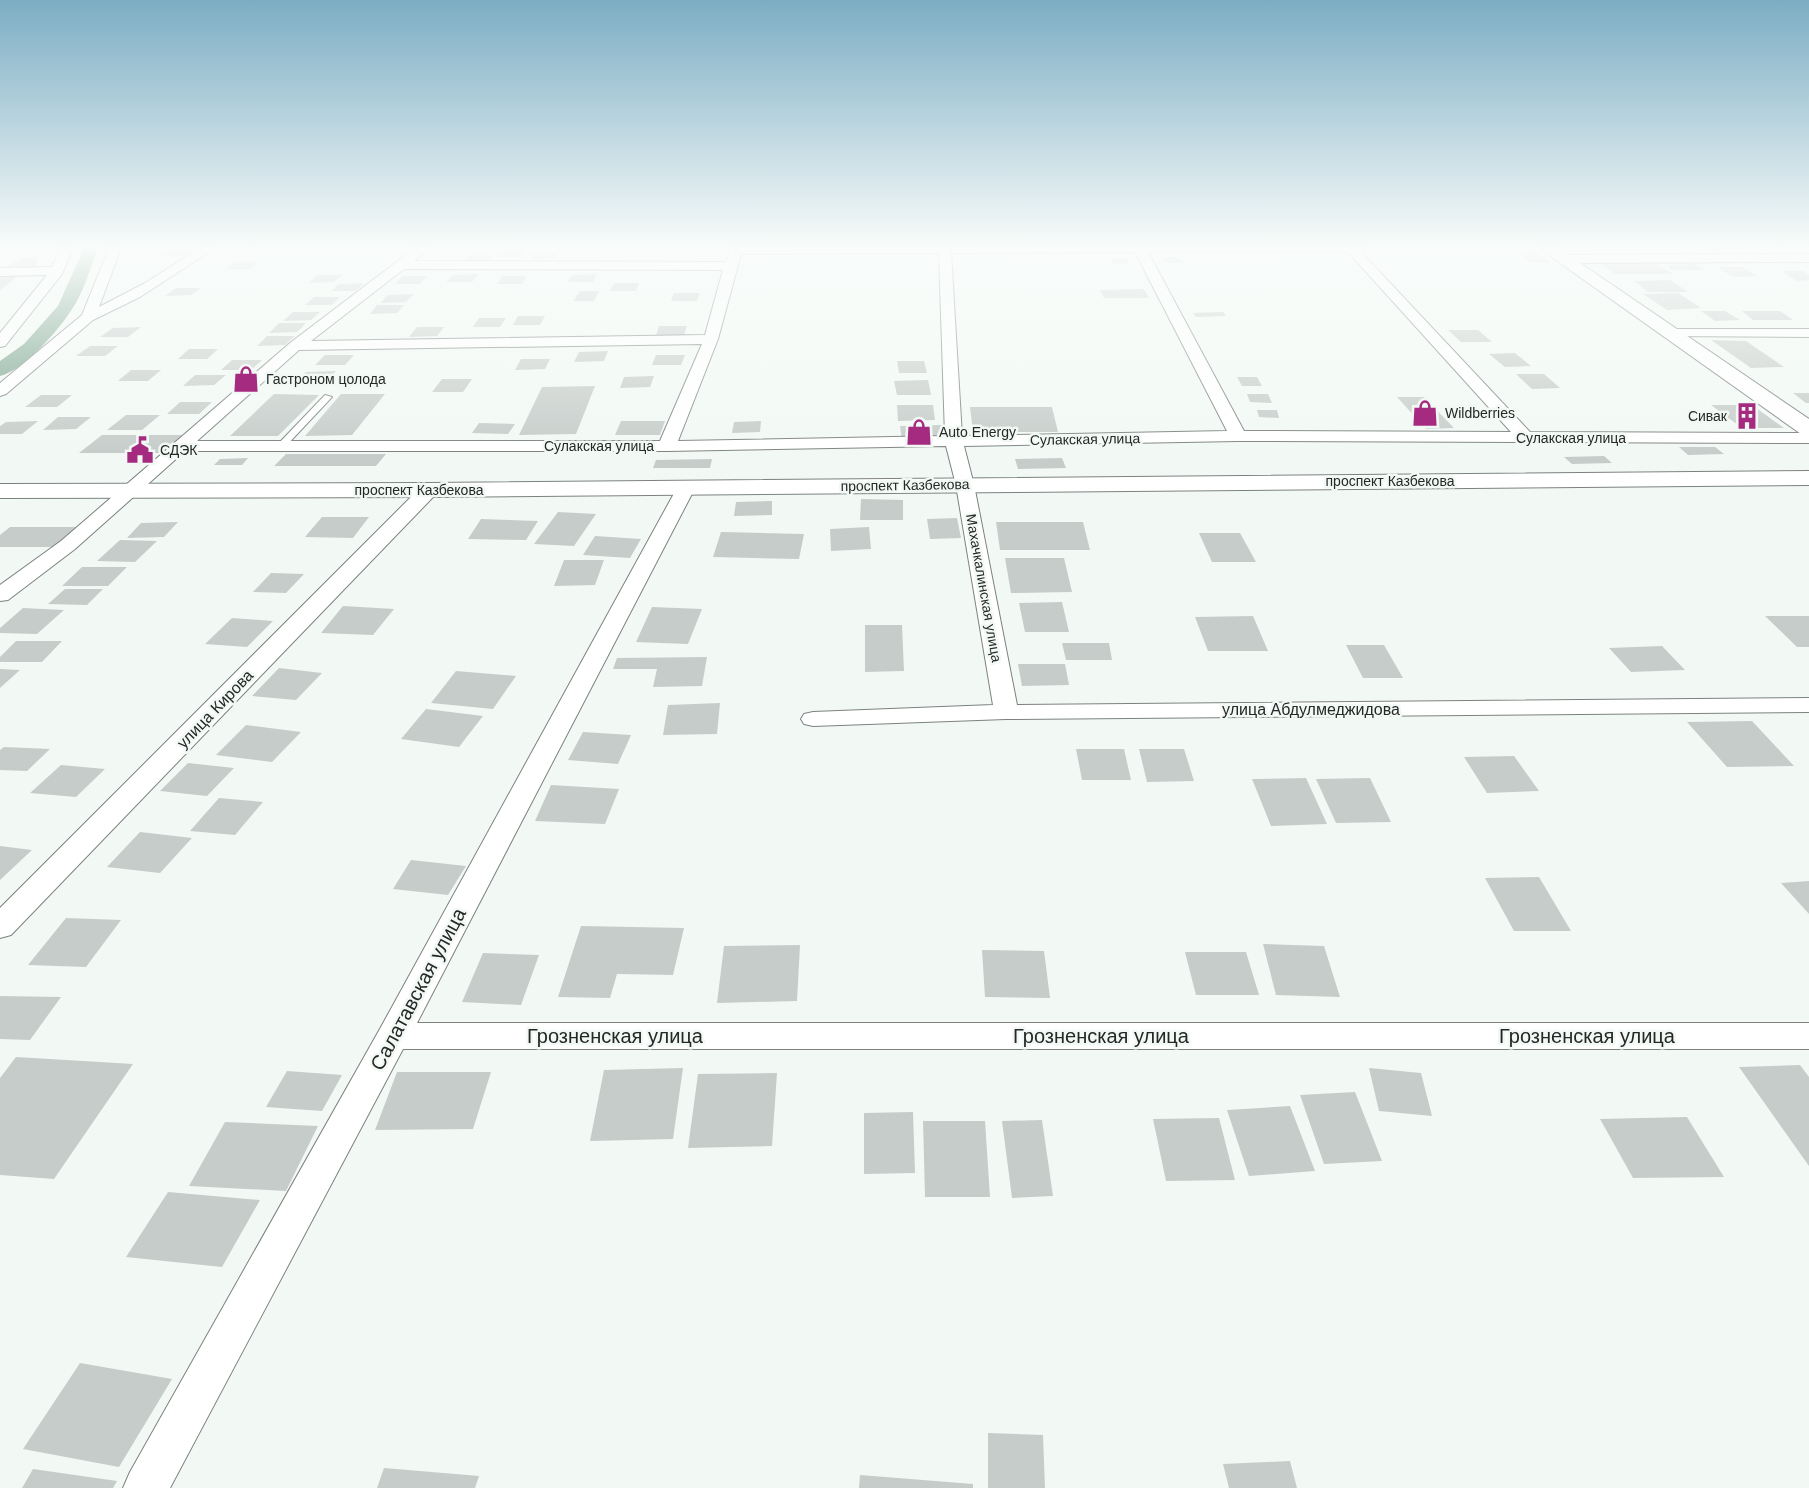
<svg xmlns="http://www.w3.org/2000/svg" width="1809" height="1488" font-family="Helvetica,sans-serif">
  <rect width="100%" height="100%" fill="#f2f9f5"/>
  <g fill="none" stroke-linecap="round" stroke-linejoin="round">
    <path fill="#7aa38e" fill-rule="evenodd" d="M84,248H98C90,268 84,292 72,309C59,330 24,370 0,376V361L24,344L58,306Z"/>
  </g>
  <path fill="#c6ccc9" d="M1703,248H1736L1744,252H1709Z
    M196,249L186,256H162L172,250Z
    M501,250H525L520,257H496Z
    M1516,251H1535L1551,263H1532Z
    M535,252H559L554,258L530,259Z
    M469,255H493L488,262H464Z
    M39,257L35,266L6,267L21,258Z
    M1161,257H1179L1183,263H1165Z
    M1110,258H1127L1130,264H1113Z
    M259,261L250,269H226L235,262Z
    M1600,263H1655L1673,274H1615Z
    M1695,264L1705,270H1672L1666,265Z
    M1718,267H1742L1757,276L1733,277Z
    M1781,271H1803L1809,275V280L1797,281Z
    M478,274L472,282H446L453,275Z
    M597,274L593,282H568L572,275Z
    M317,275H342L334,282L309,283Z
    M402,276H427L420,284H395Z
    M502,276H527L522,284H497Z
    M0,277H17L0,290Z
    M1670,280L1688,292H1648L1634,281Z
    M364,283L356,291H331L339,284Z
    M614,283H639L636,291H610Z
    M176,288H201L191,295L165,296Z
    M1144,289L1149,298H1104L1100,290Z
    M580,291H599L594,301H573Z
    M674,293H700L697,301H671Z
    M1678,293L1701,308L1667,310L1643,294Z
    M414,294L406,302L380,303L388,295Z
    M314,297H340L332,305H305Z
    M377,305H404L397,313L370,314Z
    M1701,311H1725L1740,320L1715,321Z
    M1742,311H1780L1793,320H1753Z
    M293,312H320L311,320L283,321Z
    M1223,312L1226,316L1196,317L1193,313Z
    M518,316H545L540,325H513Z
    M479,318H506L500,327H473Z
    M279,323H306L297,332L269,333Z
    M659,326H687L684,335H656Z
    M141,327L128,337H100L113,328Z
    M417,327H444L437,336L409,337Z
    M1448,330H1478L1492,342H1461Z
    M267,336H295L285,345L257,346Z
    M1711,340L1746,341L1784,367L1751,368Z
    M90,346H118L105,356H76Z
    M189,349H218L207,359H178Z
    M608,351L604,361L574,362L579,352Z
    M1515,353L1531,366L1505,367L1489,354Z
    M325,355H354L345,365H315Z
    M656,355H685L681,365H652Z
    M521,359H550L545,369L515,370Z
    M232,360H262L251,370H221Z
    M897,361H924L927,373H899Z
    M131,370H161L148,381H118Z
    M336,371L326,382L296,383L306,372Z
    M1516,374H1544L1560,388L1532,389Z
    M195,375H226L214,385L183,386Z
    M654,376L650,387L620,388L624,377Z
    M1237,377H1257L1262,386H1242Z
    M442,379H472L463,392H432Z
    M928,380L931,395H897L894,381Z
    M595,386L576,434L519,435L542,387Z
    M1793,393H1809V403H1806Z
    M274,394L319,395L278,436H230Z
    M341,394H385L352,435L305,436Z
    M1247,394H1268L1272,403L1250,402Z
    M41,395H72L57,407H25Z
    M1397,397H1424L1454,428L1426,429Z
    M180,402H212L199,414H167Z
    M897,405H933L935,420L898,421Z
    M1711,405H1752L1784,428H1742Z
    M970,407H1052L1058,432H973Z
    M1257,410H1277L1279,418L1259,417Z
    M126,415H160L142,430H107Z
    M58,417H91L76,429L43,430Z
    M38,421L22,434H0V426L6,422Z
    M621,421H665L660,435H615Z
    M761,421L760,432L732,433L734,422Z
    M479,423L515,424L508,434L472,433Z
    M942,425L944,439H902L900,426Z
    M102,435H185L165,453H79Z
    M1679,447H1715L1724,454L1688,455Z
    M286,454H386L376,466H274Z
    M1604,456L1612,463L1572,464L1564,457Z
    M248,458L242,465H214L220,459Z
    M1062,458L1066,468L1018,469L1015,459Z
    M712,459L710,468H653L656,460Z
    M861,499L903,500V520H860Z
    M772,501V515L734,516L736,502Z
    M558,512L596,514L574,546L534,544Z
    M322,517H369L353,538L305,537Z
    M957,518L961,538L930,539L927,519Z
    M481,519L538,521L526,540L468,539Z
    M178,522L164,537L127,538L141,523Z
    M996,522H1083L1090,550H1000Z
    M10,527H78L54,547H0V535Z
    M869,527L871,549L831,551L830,529Z
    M721,532L804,534L799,559L713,557Z
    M1199,533H1240L1256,562H1212Z
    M595,536L641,539L630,558L583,555Z
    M120,540L157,541L135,562L97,561Z
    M1005,558H1064L1072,592L1011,593Z
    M564,560H604L595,585L554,586Z
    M82,567H127L108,586H62Z
    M271,573L304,574L286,593L253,592Z
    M65,589H103L87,605L48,604Z
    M1062,602L1069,632H1025L1019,603Z
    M343,606L394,609L373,635L321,633Z
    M652,607L702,609L688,644L636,642Z
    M23,608L64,610L37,634L0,633V628Z
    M1253,616L1268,651H1208L1195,617Z
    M1765,616H1809V647H1797Z
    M232,618L273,621L247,647L205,644Z
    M865,625H902L904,671L865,672Z
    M16,641H62L42,662H0V657Z
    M1062,643H1109L1112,660H1066Z
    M1346,645H1384L1403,678H1363Z
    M1662,646L1685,670L1631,672L1609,648Z
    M707,657L702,686L653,687L657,669H613L617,658Z
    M1018,664H1065L1069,685L1022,686Z
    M279,668L322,673L296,700L252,696Z
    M0,669L20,670L0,688Z
    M456,671L516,676L493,709L431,703Z
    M720,703L717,734L663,735L668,705Z
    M426,709L483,716L459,747L401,739Z
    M1752,721L1794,766L1727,767L1687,722Z
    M246,725L301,732L272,762L216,755Z
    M583,732L631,735L618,764L568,760Z
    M4,747L50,749L27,771L0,770V750Z
    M1076,749H1124L1131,780H1082Z
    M1139,749H1184L1194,781L1147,782Z
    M1514,756L1539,791L1487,793L1464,757Z
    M188,763L234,768L207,796L160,791Z
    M61,765L105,769L76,797L30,793Z
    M1306,778L1327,824L1271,826L1252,779Z
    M1370,778L1391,822L1336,823L1316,779Z
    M551,785L619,789L605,824L535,821Z
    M219,798L263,802L235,835L190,831Z
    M140,832L192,838L160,873L107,867Z
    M0,846L32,850L0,880Z
    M411,860L466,866L448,895L393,889Z
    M1539,877L1571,931H1514L1485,878Z
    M1809,881V914L1781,883Z
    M66,918L121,920L86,967L28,965Z
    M581,926L684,928L673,975L617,974L610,998L558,997Z
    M1263,944L1324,946L1340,997L1276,995Z
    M800,945L797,1001L717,1003L724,946Z
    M982,950L1044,951L1050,998L985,997Z
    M1185,952H1246L1259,995H1196Z
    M483,953L539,955L521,1005L462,1002Z
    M0,996L61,997L30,1040L0,1039Z
    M16,1057L133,1064L54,1179L0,1175V1078Z
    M1800,1065L1809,1077V1166L1739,1067Z
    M683,1068L673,1139L590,1141L604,1070Z
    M1369,1068L1421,1073L1432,1116L1379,1111Z
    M287,1071L342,1075L322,1111L266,1107Z
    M397,1072H491L473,1129L375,1130Z
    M777,1073L772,1146L688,1148L698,1074Z
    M1355,1092L1382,1161L1324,1164L1300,1095Z
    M1290,1106L1315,1171L1249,1176L1227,1110Z
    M913,1112L915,1173L864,1174V1113Z
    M1687,1117L1724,1177L1633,1178L1600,1119Z
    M1219,1118L1235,1180L1166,1181L1153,1119Z
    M1042,1120L1053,1196L1012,1198L1002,1121Z
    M923,1121H985L990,1197H925Z
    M225,1122L318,1126L286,1191L189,1186Z
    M168,1192L260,1200L222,1267L126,1257Z
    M80,1363L172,1379L119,1467L23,1449Z
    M988,1433L1043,1435L1045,1488H988Z
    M1290,1461L1297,1488H1229L1223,1464Z
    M384,1468L479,1476L475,1488H377Z
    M33,1469L117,1481L113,1488H22Z
    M860,1475L973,1484V1488H859Z"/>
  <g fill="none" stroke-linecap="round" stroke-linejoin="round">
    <defs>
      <path id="lane" d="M325,395L332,397L285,447H279V443Z"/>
      <path id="street" d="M61,248H73L62,274L5,346L0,347V333L47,275L0,276V268L52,267Z
        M109,248H121L99,307L145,283L200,248H215L140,297L93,320L6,394L0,396V383L82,315Z
        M415,248H429L414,261L726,262L730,248H1369L1361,252L1530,432L1809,433V443L1533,442L1527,444L1520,442L1238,441L964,446L974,485L1017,705L1809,698V712L1006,719L813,726L804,724L801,719L804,714L813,712L993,705L956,485L946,446L667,451H185L75,549L8,600L0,601V585L61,541L290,343ZM1135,252L1227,431L962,436L951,253ZM1148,252H1348L1511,432L1244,431ZM939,253L945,436L678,441L718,339L741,254ZM404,269L723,270L705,335L311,341ZM702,344L660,441H197L299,350Z
        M1809,254V262L1562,263L1556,259L1562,255Z
        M1671,329H1809V337L1666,336L1664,333Z
        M686,482L693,484L695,488L417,1023H1809V1049H403L170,1488H123L130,1472L381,1027L677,488L679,484Z
        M429,484L436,486L438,490L436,494L11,935L0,938V908L422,486Z"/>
      <path id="secondary" d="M1539,248H1558L1809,419V436L1801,434Z"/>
      <path id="highway" d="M1809,471V485L429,497L0,498V484L429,483Z"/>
    </defs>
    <use href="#lane" stroke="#7c827f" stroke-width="2"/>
    <use href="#street" stroke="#7c827f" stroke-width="2"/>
    <use href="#secondary" stroke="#7c827f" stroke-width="2"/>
    <use href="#highway" stroke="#7c827f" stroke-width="2"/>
    <use href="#lane" fill="#fff" fill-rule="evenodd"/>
    <use href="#street" fill="#fff" fill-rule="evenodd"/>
    <use href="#secondary" fill="#fff" fill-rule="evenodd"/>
    <use href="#highway" fill="#fff" fill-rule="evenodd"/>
  </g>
  <linearGradient id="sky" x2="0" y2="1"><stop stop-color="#7cadc4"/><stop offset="0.54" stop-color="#f9fcfa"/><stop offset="1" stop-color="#f9fcfa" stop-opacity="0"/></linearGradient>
  <rect width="1809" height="457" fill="url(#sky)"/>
  <defs>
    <symbol id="shop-bare" viewBox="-9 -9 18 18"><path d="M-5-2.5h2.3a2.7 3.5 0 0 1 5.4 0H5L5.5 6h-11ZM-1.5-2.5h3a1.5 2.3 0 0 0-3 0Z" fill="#a52b81" stroke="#f2f9f5" stroke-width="2.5" paint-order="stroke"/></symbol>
    <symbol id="building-bare" viewBox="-9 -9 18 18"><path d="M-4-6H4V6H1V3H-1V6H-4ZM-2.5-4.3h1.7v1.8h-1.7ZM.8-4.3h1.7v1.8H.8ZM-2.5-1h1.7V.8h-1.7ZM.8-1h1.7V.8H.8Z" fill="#a52b81" stroke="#f2f9f5" stroke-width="2.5" paint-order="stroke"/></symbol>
    <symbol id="civic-bare" viewBox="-9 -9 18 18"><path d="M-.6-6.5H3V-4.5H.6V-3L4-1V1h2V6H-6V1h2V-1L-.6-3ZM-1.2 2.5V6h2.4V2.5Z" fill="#a52b81" stroke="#f2f9f5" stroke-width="2.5" paint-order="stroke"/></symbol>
  </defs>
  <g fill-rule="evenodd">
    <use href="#shop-bare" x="227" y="360" width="38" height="38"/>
    <use href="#shop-bare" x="1406" y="394" width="38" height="38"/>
    <use href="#building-bare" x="1728" y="397" width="38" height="38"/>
    <use href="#shop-bare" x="900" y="413" width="38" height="38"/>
    <use href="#civic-bare" x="121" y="431" width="38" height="38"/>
  </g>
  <g text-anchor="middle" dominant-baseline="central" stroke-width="5" stroke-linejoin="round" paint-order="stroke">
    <g font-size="14" fill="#262827" stroke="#f2f9f5" text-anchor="start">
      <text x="266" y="379">Гастроном цолода</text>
      <text x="1445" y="413">Wildberries</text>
      <text x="1727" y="416" text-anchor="end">Сивак</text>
      <text x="939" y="432">Auto Energy</text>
      <text x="160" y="450">СДЭК</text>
    </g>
    <g font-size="14" fill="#262827" stroke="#f2f9f5">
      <text x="1571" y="438">Сулакская улица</text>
      <text transform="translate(1085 439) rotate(-1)">Сулакская улица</text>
      <text x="599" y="446">Сулакская улица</text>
      <text x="1390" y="481">проспект Казбекова</text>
      <text transform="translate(905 485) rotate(-1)">проспект Казбекова</text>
      <text x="419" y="490">проспект Казбекова</text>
      <text transform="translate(984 588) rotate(80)">Махачкалинская улица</text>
    </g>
    <g font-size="16" fill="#262827" stroke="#f2f9f5">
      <text transform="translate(215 709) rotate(-46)">улица Кирова</text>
      <text x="1311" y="709">улица Абдулмеджидова</text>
    </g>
    <g font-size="20" fill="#262827" stroke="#f2f9f5">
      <text transform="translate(418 989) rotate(-62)">Салатавская улица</text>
      <text x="615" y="1036">Грозненская улица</text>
      <text x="1101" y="1036">Грозненская улица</text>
      <text x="1587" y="1036">Грозненская улица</text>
    </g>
  </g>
</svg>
